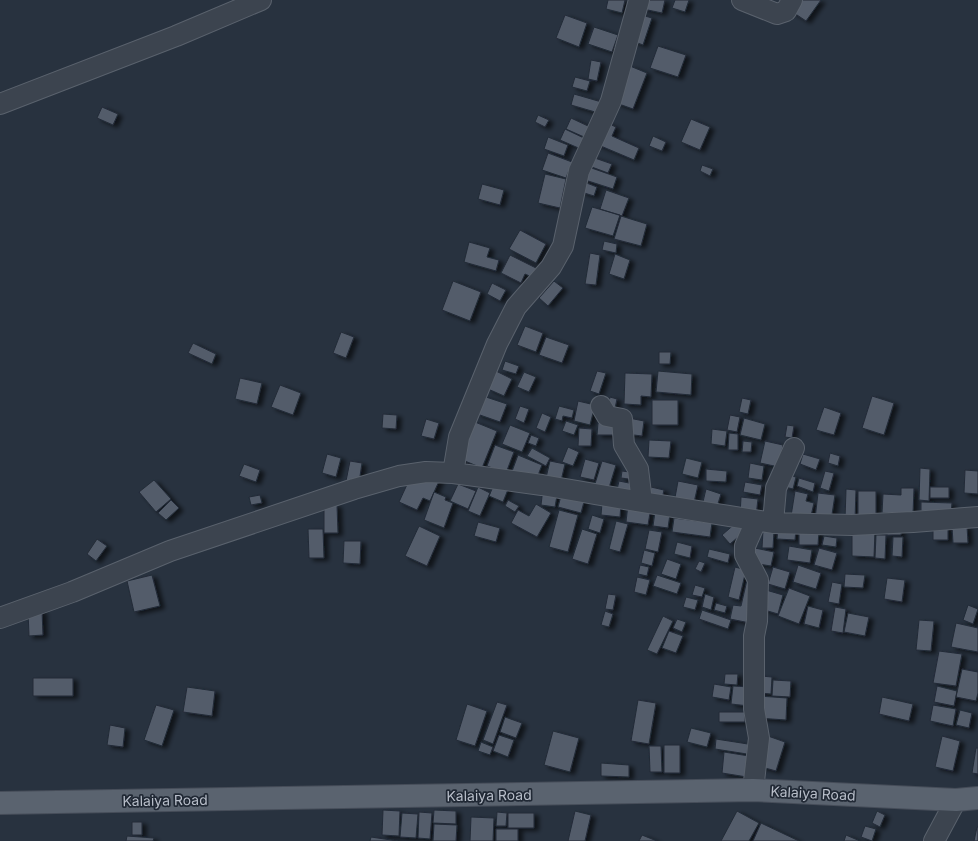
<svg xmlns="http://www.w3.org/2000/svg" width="978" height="841" font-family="Inter,sans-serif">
  <defs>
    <filter id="shadow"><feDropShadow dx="4.5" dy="2.5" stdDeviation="2" flood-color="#0009"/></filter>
  </defs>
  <rect width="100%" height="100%" fill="#28323f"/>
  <path fill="#525b6a" stroke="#232b37" filter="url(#shadow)" d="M608,0H625L622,13L606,9Z
    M644,0H665L662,13L643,9Z
    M675,0H689L685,12L672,8Z
    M799,0H821L806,21L791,11Z
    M638,14L652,18L643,45L630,40Z
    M565,15L587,23L579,47L556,38Z
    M594,27L618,35L612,52L588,44Z
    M658,46L686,55L678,77L650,68Z
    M591,60L601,62L597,81L588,79Z
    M630,66L647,73L633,109L616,103Z
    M575,77L590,81L587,91L572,87Z
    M574,94L605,103L602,114L571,105Z
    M102,107L118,114L113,125L97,118Z
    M538,115L549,120L545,127L535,122Z
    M571,118L588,126L591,120L600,124L593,141L566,129Z
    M691,119L710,127L700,150L681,142Z
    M605,122L616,127L612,136L639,148L634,160L596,144Z
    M565,129L588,140L583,150L560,140Z
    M653,136L666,142L662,151L649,146Z
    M548,137L568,145L564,156L544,149Z
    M548,153L572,162L566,178L542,170Z
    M592,157L612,164L608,173L589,166Z
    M702,165L713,169L710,176L700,171Z
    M586,166L617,177L613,189L582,179Z
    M545,174L566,179L560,208L538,203Z
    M584,182L597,187L594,196L581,192Z
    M482,184L504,190L500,205L478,199Z
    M606,190L629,198L622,216L600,209Z
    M592,207L620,215L613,236L585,228Z
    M621,216L647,224L641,246L614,239Z
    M520,230L546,244L536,263L509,249Z
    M604,241L617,244L616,253L602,250Z
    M469,242L490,248L487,257L499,260L496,271L464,262Z
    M590,253L600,255L596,285L585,284Z
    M615,254L630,260L624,279L609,274Z
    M510,255L536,268L532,277L525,274L521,283L501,273Z
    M453,281L481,292L470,321L442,310Z
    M554,281L563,288L548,306L539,298Z
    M492,283L506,290L500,301L487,294Z
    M525,326L543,333L536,352L517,345Z
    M341,332L354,337L346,358L333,353Z
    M546,337L569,345L562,363L539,355Z
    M193,343L216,354L212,364L188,353Z
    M659,352H671L670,364H659Z
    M505,361L519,366L516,374L502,370Z
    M496,371L512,379L504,396L488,389Z
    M597,371L606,373L599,394L590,391Z
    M658,371L692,374L691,395L656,392Z
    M524,372L536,377L529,392L517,387Z
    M625,373L652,374L651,397L641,396V405L624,404Z
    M240,378L262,383L257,404L235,399Z
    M280,385L301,393L293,415L271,407Z
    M483,396L507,404L500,422L477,414Z
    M872,396L894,403L884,435L862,428Z
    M610,397L617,399L614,413L607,411Z
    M742,398L751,400L748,414L739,412Z
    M652,400H678V425H652Z
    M578,401L595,405L590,425L574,421Z
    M520,406L529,409L524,423L515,419Z
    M559,406L574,410L572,418L563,416L562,421L555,419Z
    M824,407L841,413L834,435L816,430Z
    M542,413L551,417L545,432L536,428Z
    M383,414L397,415L396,429L382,428Z
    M730,415L740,417L737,432L727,430Z
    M629,418L644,421L642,436L626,434Z
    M744,418L765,424L761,440L740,435Z
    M426,419L439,423L434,439L421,436Z
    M566,421L578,425L574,435L562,431Z
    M475,422L497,431L482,468L460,459Z
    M598,423L617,424V435H597Z
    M510,425L530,433L522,452L502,444Z
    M787,425L794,426L792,438L785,437Z
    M579,428L592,429L591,446H578Z
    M712,429L727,431L725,446L711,444Z
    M729,433L738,434V450H728Z
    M531,435L539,438L536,446L528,443Z
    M649,440L671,441L669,458L648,457Z
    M743,441L752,442L751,452H742Z
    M765,441L783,445L779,467L760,463Z
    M495,445L514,452L506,473L487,466Z
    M568,447L579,452L573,466L562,462Z
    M532,448L550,458L546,466L527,456Z
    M830,453L840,456L838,466L828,463Z
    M327,454L341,458L336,477L322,473Z
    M803,454L820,459L816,470L800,464Z
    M518,455L542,465L535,483L511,474Z
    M686,458L702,462L698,478L682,474Z
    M585,459L599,463L594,480L580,477Z
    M350,461L362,463L359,483L346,481Z
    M550,461L565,464L560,485L545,482Z
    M602,461L616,465L608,491L594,487Z
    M750,463L764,466L762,480L748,478Z
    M244,464L260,470L256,482L239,476Z
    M920,468L930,469L929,501L919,500Z
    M706,469L727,471L726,482L706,481Z
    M965,470L978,471V494L964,493Z
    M622,471L638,473L636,480L621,478Z
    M825,471L834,473L829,491L820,488Z
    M426,473L440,479L430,501L423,498L417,510L399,502L410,478L421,483Z
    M788,475L796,477L793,489L785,487Z
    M799,478L815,483L813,492L797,486Z
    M154,480L171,499L156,512L139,492Z
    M619,481L639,485L637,498L616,494Z
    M678,481L698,485L693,507L674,503Z
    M495,482L509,487L503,502L489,496Z
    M745,482L762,485L760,495L743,492Z
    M458,484L476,491L468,509L450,501Z
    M478,487L490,493L480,516L468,511Z
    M651,487L664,490L662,499L649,496Z
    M930,487H949V498H930Z
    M543,488L558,490L555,507L541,505Z
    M901,488H914L913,514L882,513L883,494L901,495Z
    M706,489L721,494L716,510L702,506Z
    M846,489L856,490L855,520L845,519Z
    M795,491L808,494L806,501L814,503L810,520L791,516Z
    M858,491H876V517H858Z
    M434,492L446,497L445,500L453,503L444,528L424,520Z
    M562,492L585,498L581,513L558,507Z
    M818,493L835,495L831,521L815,519Z
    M260,495L262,503L251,505L249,497Z
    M741,497L758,499L756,516L740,515Z
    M171,500L179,508L166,520L158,513Z
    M508,500L519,506L515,512L505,506Z
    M921,502L952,503L951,512L921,511Z
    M602,503L621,504L620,517L601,515Z
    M536,504L551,513L537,537L511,523L518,510L529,516Z
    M628,504L651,507L648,525L626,522Z
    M324,505H337L338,533H324Z
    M559,510L578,515L568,552L549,547Z
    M655,512L670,514L668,528L653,526Z
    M592,515L604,519L600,533L588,529Z
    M674,518L712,523L710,537L672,532Z
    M616,521L628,524L620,552L609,549Z
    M478,522L500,528L496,542L474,536Z
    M737,522L745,531L730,544L722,535Z
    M933,525H948V540H933Z
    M419,526L440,536L427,566L405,556Z
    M887,526L901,527V535H887Z
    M952,526H967L968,543H953Z
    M778,528L796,529L795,540L777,539Z
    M308,529H323L324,558H309Z
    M582,529L597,534L588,564L572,559Z
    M649,530L662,532L658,552L645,549Z
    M763,530L774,531L773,548H762Z
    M799,530L819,531L818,545H799Z
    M852,530L875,531L874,557L852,556Z
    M876,535H886L885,559L875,558Z
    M824,536L837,538L836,547L822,545Z
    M893,537H903L902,557L892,556Z
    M97,539L107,546L96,561L87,554Z
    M344,541H361L360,564L343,563Z
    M677,542L692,546L690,558L674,554Z
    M789,546L812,550L810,563L787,560Z
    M755,548L774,552L771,566L752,563Z
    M819,548L837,553L832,570L814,565Z
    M709,549L730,554L728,563L707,557Z
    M644,550L655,553L652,566L641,563Z
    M667,559L681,564L676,579L661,574Z
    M699,561L705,563L701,572L695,569Z
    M640,565L649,567L647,576L638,574Z
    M798,565L821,573L816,589L793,582Z
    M735,567L746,570L739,600L728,597Z
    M773,567L790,572L785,589L768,584Z
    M845,574L865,575L863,588L844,587Z
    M152,575L160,606L134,612L127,581Z
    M657,575L681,583L677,594L653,586Z
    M637,577L650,580L646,595L634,592Z
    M887,578L905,580L902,602L884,599Z
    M747,580L757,591L750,623L730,619L733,605L741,606Z
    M832,582L842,584L839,604L828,602Z
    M695,585L705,588L702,597L692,595Z
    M789,588L810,596L799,624L778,616Z
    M766,590L783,595L778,614L761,609Z
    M608,594L616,595L613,610L605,609Z
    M705,594L714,597L711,610L702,607Z
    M686,597L698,600L695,610L683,607Z
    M716,603L727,606L725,613L714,610Z
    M968,605L978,609L973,624L963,620Z
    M808,606L823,610L819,628L804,624Z
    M835,607L846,609L843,633L831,631Z
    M42,610L43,635L29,636L28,611Z
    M702,610L731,620L728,629L699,619Z
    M605,611L613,614L609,627L601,625Z
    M848,613L869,617L865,636L844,632Z
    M663,616L673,621L657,654L647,650Z
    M677,619L686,622L682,632L673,628Z
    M919,620L934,621L931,651L916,650Z
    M956,623L978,628V652L951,647Z
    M669,631L683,636L676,653L662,648Z
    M939,651L962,654L956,686L933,683Z
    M962,669L978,672V693L976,701L956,697Z
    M725,674H738L737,685L724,684Z
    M761,676L772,677L771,694L760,693Z
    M33,678H73V696H33Z
    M773,680L791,681L790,697L772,696Z
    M714,684L731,687L729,700L712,697Z
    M733,686L750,687L749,706L731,704Z
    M937,686L957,691L954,706L934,702Z
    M187,687L215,691L212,716L183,712Z
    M759,696L787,698L786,720L757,718Z
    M882,697L913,704L909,721L879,714Z
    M638,700L656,703L649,744L631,741Z
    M497,702L507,705L493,744L483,740Z
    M467,704L487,711L475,746L456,740Z
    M156,705L174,710L162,746L144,740Z
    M933,705L956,709L953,726L930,721Z
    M960,710L972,713L969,728L956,725Z
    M719,712H745V722H719Z
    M505,717L522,723L516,738L500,732Z
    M110,725L125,728L123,747L107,745Z
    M691,728L711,733L707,747L687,742Z
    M553,731L579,738L570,772L544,765Z
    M499,735L514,740L508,757L493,751Z
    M768,736L785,742L776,771L758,766Z
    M942,736L960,741L953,771L935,767Z
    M716,739L748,744L747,754L715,749Z
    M481,742L493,747L490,755L478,751Z
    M664,745H680V773H664Z
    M649,746H661L662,772H650Z
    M976,748H978V774L972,773Z
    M724,752L749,756L747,777L722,773Z
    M601,763L629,765V777L601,776Z
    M383,810L400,811L399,836L382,835Z
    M434,810L456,811V824L433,823Z
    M575,811L591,815L585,841H568Z
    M737,811L759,823L749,841H721Z
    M877,811L885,815L880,827L872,823Z
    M419,812L432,813L430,839L418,838Z
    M497,812L507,813L506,826H496Z
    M402,813L418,814L416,838L400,837Z
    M508,813H534V828H508Z
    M471,817L494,818L493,841H470Z
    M132,822H142V835H132Z
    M761,823L799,841H753Z
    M434,824L457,825L456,841H433Z
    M865,826L876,829L872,841L861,837Z
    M977,827H978V841H974Z
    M496,829H518V841H496Z
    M642,835L657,841H639Z
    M846,835L860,841H844Z
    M127,836L154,838L153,841H126Z
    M371,837L398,841H370Z"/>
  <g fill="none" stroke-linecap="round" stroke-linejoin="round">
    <defs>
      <path id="minor" d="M742,0L777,14L786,11L792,0
        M0,104L176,36L261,0
        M601,406L607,416L622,419L624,445L638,469L642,502
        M453,473L459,437L497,344L516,307L551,267L563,246L579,171L611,101L639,0
        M773,523L776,488L794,448
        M0,618L72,592L170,551L354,489L399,476L426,472L453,473L542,485L642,502L773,523L852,525L913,522L978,517
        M753,790L759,738L754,709V636L757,621L758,580L745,555V546L756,521
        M934,841L956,800"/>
      <path id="major" d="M0,803L753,790L956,800L978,798"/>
    </defs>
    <use href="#minor" stroke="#5a626d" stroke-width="22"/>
    <use href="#major" stroke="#464d59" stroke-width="24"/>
    <use href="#minor" stroke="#3c444f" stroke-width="20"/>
    <use href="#major" stroke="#5a636f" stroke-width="22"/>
  </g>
  <g text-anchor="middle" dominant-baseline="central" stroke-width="3.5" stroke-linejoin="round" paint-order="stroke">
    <g font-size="14" fill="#b9bfca" stroke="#212935">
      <text transform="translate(813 793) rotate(3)">Kalaiya Road</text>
      <text transform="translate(489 795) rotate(-1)">Kalaiya Road</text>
      <text transform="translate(165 800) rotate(-1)">Kalaiya Road</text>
    </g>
  </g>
</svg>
